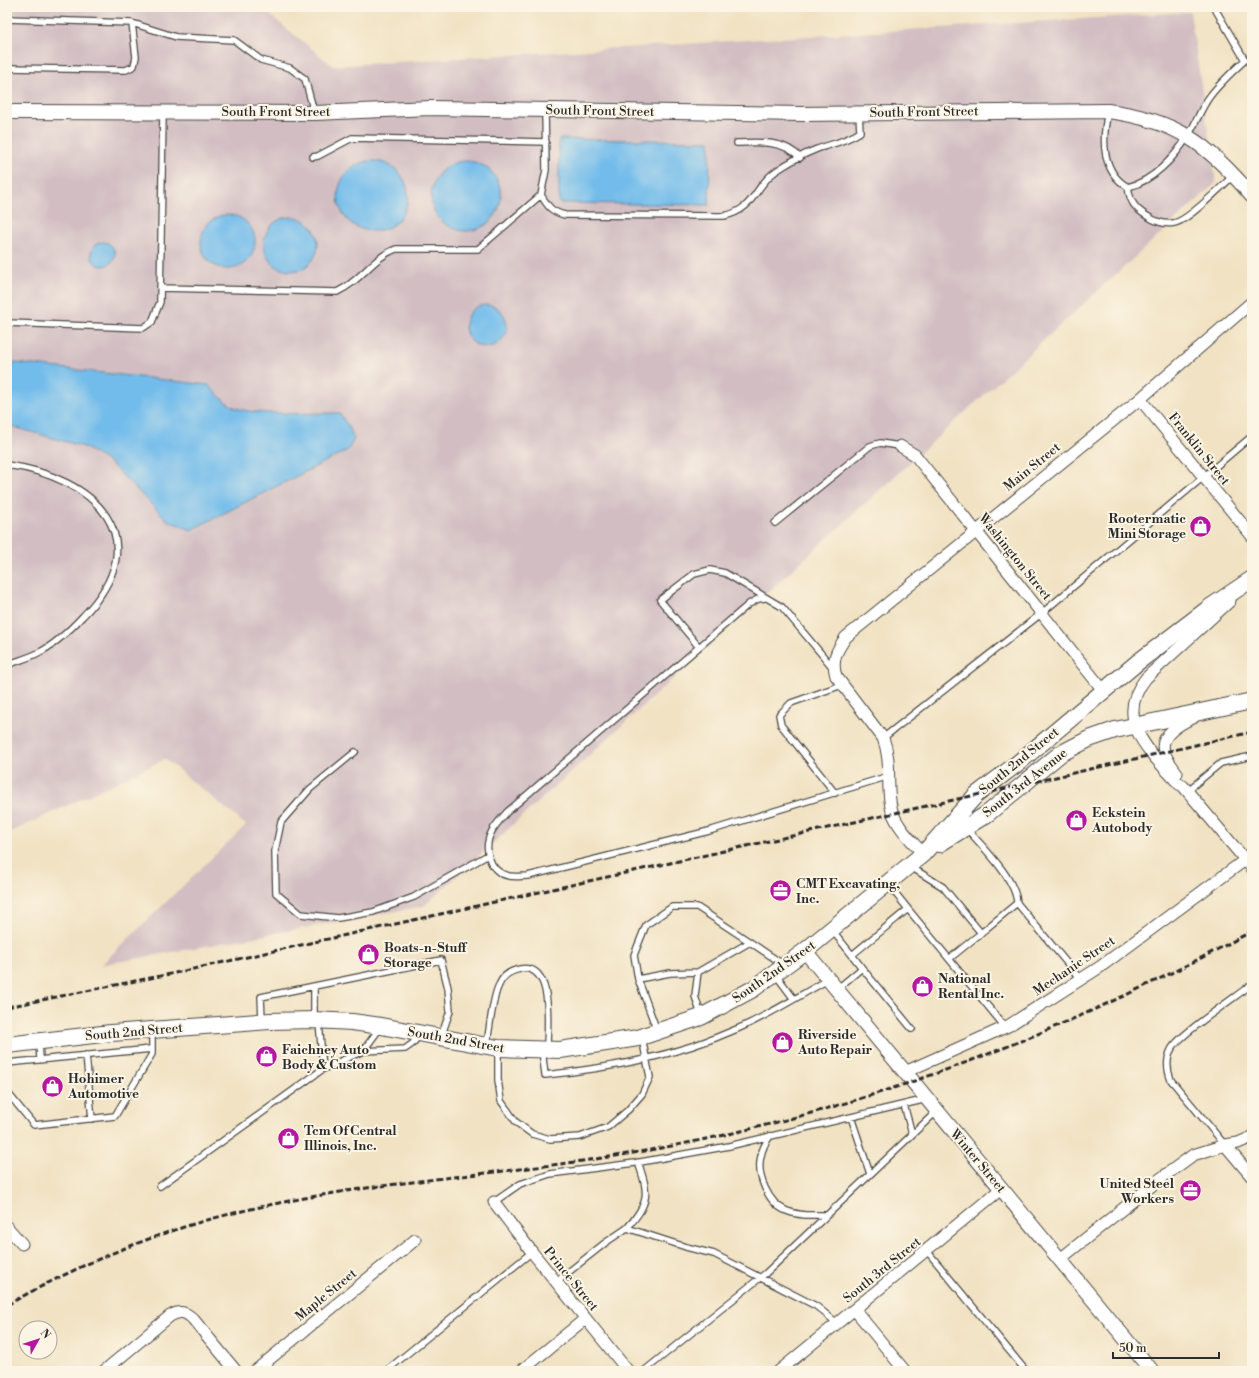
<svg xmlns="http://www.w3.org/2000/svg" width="1259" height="1378" font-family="'Libre Bodoni',serif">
  <rect width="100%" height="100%" fill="#fcf5e5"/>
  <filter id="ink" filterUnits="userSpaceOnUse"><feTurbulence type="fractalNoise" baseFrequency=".025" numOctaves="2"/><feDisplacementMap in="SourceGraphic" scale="8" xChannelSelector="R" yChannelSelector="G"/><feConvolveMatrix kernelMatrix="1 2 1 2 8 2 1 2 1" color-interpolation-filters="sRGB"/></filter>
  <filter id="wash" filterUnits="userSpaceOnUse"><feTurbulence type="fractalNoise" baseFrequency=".012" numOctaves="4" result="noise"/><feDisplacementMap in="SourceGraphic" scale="16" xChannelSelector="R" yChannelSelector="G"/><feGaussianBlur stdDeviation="0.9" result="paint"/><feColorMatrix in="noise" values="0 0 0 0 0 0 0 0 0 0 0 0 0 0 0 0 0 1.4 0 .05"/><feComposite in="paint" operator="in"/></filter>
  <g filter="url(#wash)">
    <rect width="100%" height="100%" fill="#f1e2c3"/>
    <path fill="#d2bec2" d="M7,7H260L333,66L1190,12L1216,183L424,906L101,965L246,825L165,759L7,834Z"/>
    <path fill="#72bceb" stroke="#4e748b" d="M559,139L710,141L709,205L559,203Z
      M338 196a35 35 0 1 1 70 0a35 35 0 1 1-70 0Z
      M431 196a35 35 0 1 1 70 0a35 35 0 1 1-70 0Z
      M201 242a27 27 0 1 1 54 0a27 27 0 1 1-54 0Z
      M264 244a27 27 0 1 1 54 0a27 27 0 1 1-54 0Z
      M91 254a12 12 0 1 1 24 0a12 12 0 1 1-24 0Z
      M465 326a21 21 0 1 1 42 0a21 21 0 1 1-42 0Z
      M7,362L209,385C216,393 224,402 234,407C251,416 317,413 339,413L349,427L354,439L348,450L191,530L167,520L110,463L84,447L7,425Z"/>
  </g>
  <g filter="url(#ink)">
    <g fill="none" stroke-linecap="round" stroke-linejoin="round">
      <defs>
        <path id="service" d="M7,19L132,23L176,37L234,40L261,60L290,68L305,79L314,112
          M7,68L126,70L134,66L136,57L132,23
          M1108,112C1102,138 1101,172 1128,187C1153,181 1174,158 1188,136C1196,123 1201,108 1210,96C1220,83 1233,71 1245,60L1214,7
          M737,143C758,142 785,140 800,158
          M313,157L318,156L352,138L546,142
          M1128,187C1130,201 1134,208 1147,216C1154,221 1165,225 1174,223C1188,221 1222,186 1234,175
          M541,195C548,207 552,212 565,215L724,216C756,209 753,187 776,171C788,163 804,154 817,149C832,144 847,141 860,132L859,114
          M160,288L337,292C360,282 373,257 396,249H478L541,195L546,170L545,110
          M7,323L143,328L152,322L160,302L163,113
          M7,465C94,477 159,538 83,616C70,630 55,645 38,653C28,658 17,661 7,665
          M775,523L870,446L880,443L900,446
          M765,598L758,599L749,604L507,812C502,818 496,824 492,831C483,847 488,872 509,876C515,877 522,876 528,876L709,831L889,776
          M699,647L660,600L694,574L710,570L725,573L782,607L834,669
          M883,738L1042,613L1252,436
          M355,752L310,789L281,822L275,851L276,893L301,914L338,918L373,912L414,897L488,855
          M1187,791L1221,763L1252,756
          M835,793L781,725L779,715L791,703L842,685
          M966,828C982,846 1016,879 1017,903L981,933
          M911,867L943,887L981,933L949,959
          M1017,903L1081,980
          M908,909L1005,1027
          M832,930L852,955
          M862,968L912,1029
          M776,975L794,999
          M638,979L670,973L698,972
          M837,989L862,968L852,955L908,909L888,884
          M701,1015L695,996L698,972L750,942L784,965
          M314,1018V986
          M262,1019L261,997L441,960L448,988L450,1011L441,1037
          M657,1031L638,979L634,955L646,925L672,907H697L750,942
          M39,1042L40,1060
          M487,1044C489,1031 493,995 499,985C503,975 510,971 520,969C555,962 547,1028 547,1047
          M498,1048V1080L501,1101L516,1122L532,1134L550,1139L580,1137L608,1127L628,1110L642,1094L650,1077L642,1038
          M542,1050L545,1075C611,1068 676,1056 737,1029C768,1016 798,996 828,980
          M363,1051L405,1049L412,1044L419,1036
          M86,1055L92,1119
          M7,1063L152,1049
          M323,1069L363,1051L380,1028
          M7,1092L34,1125L115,1116L152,1054V1032
          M7,1102L12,1098
          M904,1105L912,1134
          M851,1117L870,1174
          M770,1136C766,1142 762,1149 761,1156C756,1175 768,1204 787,1211C799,1216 813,1215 827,1215
          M1225,1145L1171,1080C1167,1070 1166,1060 1171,1050C1177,1036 1237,996 1252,984
          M160,1186L323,1069L319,1022
          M494,1202L520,1184L550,1174L635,1163L729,1146L927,1099
          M627,1228C650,1202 649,1194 638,1162
          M927,1251L1026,1371
          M556,1282L605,1243L627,1228L686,1247L714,1254L816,1306L837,1323
          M386,1371L532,1252
          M644,1371L766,1273L937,1111"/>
        <path id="minor" d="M1140,399L1252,536
          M900,446L915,455L1103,690
          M1230,601L1146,678C1112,720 1151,753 1179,784L1183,786L1252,868
          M1177,773C1172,766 1166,759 1164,751C1159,735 1181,723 1193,718
          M923,854C913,842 897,827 892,811C885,786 893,764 883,738L836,676C831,660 837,650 846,637L1140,399L1252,302
          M905,1072L1008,1026L1100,967L1245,860
          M1225,1145L1252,1177
          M494,1202L532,1252L628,1371
          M7,1227L22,1244
          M1059,1260L1160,1179L1193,1155L1225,1145L1238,1143L1252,1137
          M855,1310L905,1371
          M104,1371L170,1316C180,1310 186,1312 193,1319L236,1371
          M255,1371L415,1240
          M521,1371L585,1319
          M779,1371L1001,1189"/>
        <path id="tertiary" d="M7,112L315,113L430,108L801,114L1108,111C1176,120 1208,144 1252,196
          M805,951L1152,1371"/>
        <path id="secondary" d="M939,844L987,814L1060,754L1089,739L1115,730L1252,701
          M7,1045L111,1033L270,1021L314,1020L352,1022L381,1026L498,1048L560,1050L638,1038L701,1017L753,989L805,951L923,854L976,795L1018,763L1138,662L1209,608L1252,579"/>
      </defs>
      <use href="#service" stroke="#494642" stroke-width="8"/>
      <use href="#minor" stroke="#494642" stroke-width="13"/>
      <use href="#tertiary" stroke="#494642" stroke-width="16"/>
      <use href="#secondary" stroke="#494642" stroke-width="18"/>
      <use href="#service" stroke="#fff" stroke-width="5.5"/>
      <use href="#minor" stroke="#fff" stroke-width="11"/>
      <use href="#tertiary" stroke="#fff" stroke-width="14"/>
      <use href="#secondary" stroke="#fff" stroke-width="16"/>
      <path stroke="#2b2b2b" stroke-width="3" stroke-dasharray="6 3" stroke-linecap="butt" d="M7,1007L175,973L1021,785L1252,732
        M7,1305C83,1262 165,1228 251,1209C386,1178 526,1174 661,1148C870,1109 1066,1032 1252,931"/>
    </g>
  </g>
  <defs>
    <symbol id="shop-disc" viewBox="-11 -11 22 22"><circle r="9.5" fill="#b5179e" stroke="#fcf5e5"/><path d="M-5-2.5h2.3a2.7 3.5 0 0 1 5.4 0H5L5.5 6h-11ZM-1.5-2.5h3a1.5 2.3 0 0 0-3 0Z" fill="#fff"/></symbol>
    <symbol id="office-disc" viewBox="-11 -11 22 22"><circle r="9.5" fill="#b5179e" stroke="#fcf5e5"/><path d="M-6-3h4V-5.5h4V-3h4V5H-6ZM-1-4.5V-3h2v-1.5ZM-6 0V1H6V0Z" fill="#fff"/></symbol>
  </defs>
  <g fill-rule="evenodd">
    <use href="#shop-disc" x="1188" y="514" width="25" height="25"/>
    <use href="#shop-disc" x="1064" y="808" width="25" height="25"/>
    <use href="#office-disc" x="768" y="878" width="25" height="25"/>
    <use href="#shop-disc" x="356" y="942" width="25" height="25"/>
    <use href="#shop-disc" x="910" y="974" width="25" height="25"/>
    <use href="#shop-disc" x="770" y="1030" width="25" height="25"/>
    <use href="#shop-disc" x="254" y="1044" width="25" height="25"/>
    <use href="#shop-disc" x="40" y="1074" width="25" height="25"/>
    <use href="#shop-disc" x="276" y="1126" width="25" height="25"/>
    <use href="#office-disc" x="1178" y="1178" width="25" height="25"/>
  </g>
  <g text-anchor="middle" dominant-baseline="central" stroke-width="4" stroke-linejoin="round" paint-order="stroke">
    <g font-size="13" fill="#2b2b2b" stroke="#fcf5e5">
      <text transform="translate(600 111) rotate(1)">South Front Street</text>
      <text x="276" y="112">South Front Street</text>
      <text transform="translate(924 112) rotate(-1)">South Front Street</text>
      <text transform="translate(1199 449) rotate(51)">Franklin Street</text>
      <text transform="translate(1032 467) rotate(-39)">Main Street</text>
      <text transform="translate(1015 557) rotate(51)">Washington Street</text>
      <text transform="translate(1019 761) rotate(-39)">South 2nd Street</text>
      <text transform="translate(1025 783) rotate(-38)">South 3rd Avenue</text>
      <text transform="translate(1074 966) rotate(-34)">Mechanic Street</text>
      <text transform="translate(774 972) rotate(-35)">South 2nd Street</text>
      <text transform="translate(134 1032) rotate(-5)">South 2nd Street</text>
      <text transform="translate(456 1040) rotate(10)">South 2nd Street</text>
      <text transform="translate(978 1161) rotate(50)">Winter Street</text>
      <text transform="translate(882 1270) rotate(-39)">South 3rd Street</text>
      <text transform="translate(571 1279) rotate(51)">Prince Street</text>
      <text transform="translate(326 1295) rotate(-39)">Maple Street</text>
    </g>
    <g font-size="13" font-weight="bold" fill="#2b2b2b" stroke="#fcf5e5" text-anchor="start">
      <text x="1186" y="519" text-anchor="end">Rootermatic<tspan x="1186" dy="15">Mini Storage</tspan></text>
      <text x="1092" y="813">Eckstein<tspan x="1092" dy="15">Autobody</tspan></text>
      <text x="796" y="884">CMT Excavating,<tspan x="796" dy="15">Inc.</tspan></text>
      <text x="384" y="948">Boats-n-Stuff<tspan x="384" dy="15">Storage</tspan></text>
      <text x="938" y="979">National<tspan x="938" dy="15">Rental Inc.</tspan></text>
      <text x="798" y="1035">Riverside<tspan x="798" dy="15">Auto Repair</tspan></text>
      <text x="282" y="1050">Faichney Auto<tspan x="282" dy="15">Body &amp; Custom</tspan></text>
      <text x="68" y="1079">Hohimer<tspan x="68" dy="15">Automotive</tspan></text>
      <text x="304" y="1131">Tcm Of Central<tspan x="304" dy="15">Illinois, Inc.</tspan></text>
      <text x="1174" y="1184" text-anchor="end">United Steel<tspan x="1174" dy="15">Workers</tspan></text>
    </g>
  </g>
  <rect width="1259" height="1378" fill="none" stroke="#fcf5e5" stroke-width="24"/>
  <g transform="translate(38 1340) rotate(51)"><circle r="19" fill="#fcf5e5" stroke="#a8a49b"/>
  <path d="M0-3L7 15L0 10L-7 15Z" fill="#b5179e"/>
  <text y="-6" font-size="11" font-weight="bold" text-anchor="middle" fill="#2b2b2b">N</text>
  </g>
  <path d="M1113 1352v6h106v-6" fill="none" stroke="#2b2b2b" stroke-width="2"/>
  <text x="1119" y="1352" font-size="12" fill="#2b2b2b" stroke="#fcf5e5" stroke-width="3" paint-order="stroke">50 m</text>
</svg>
